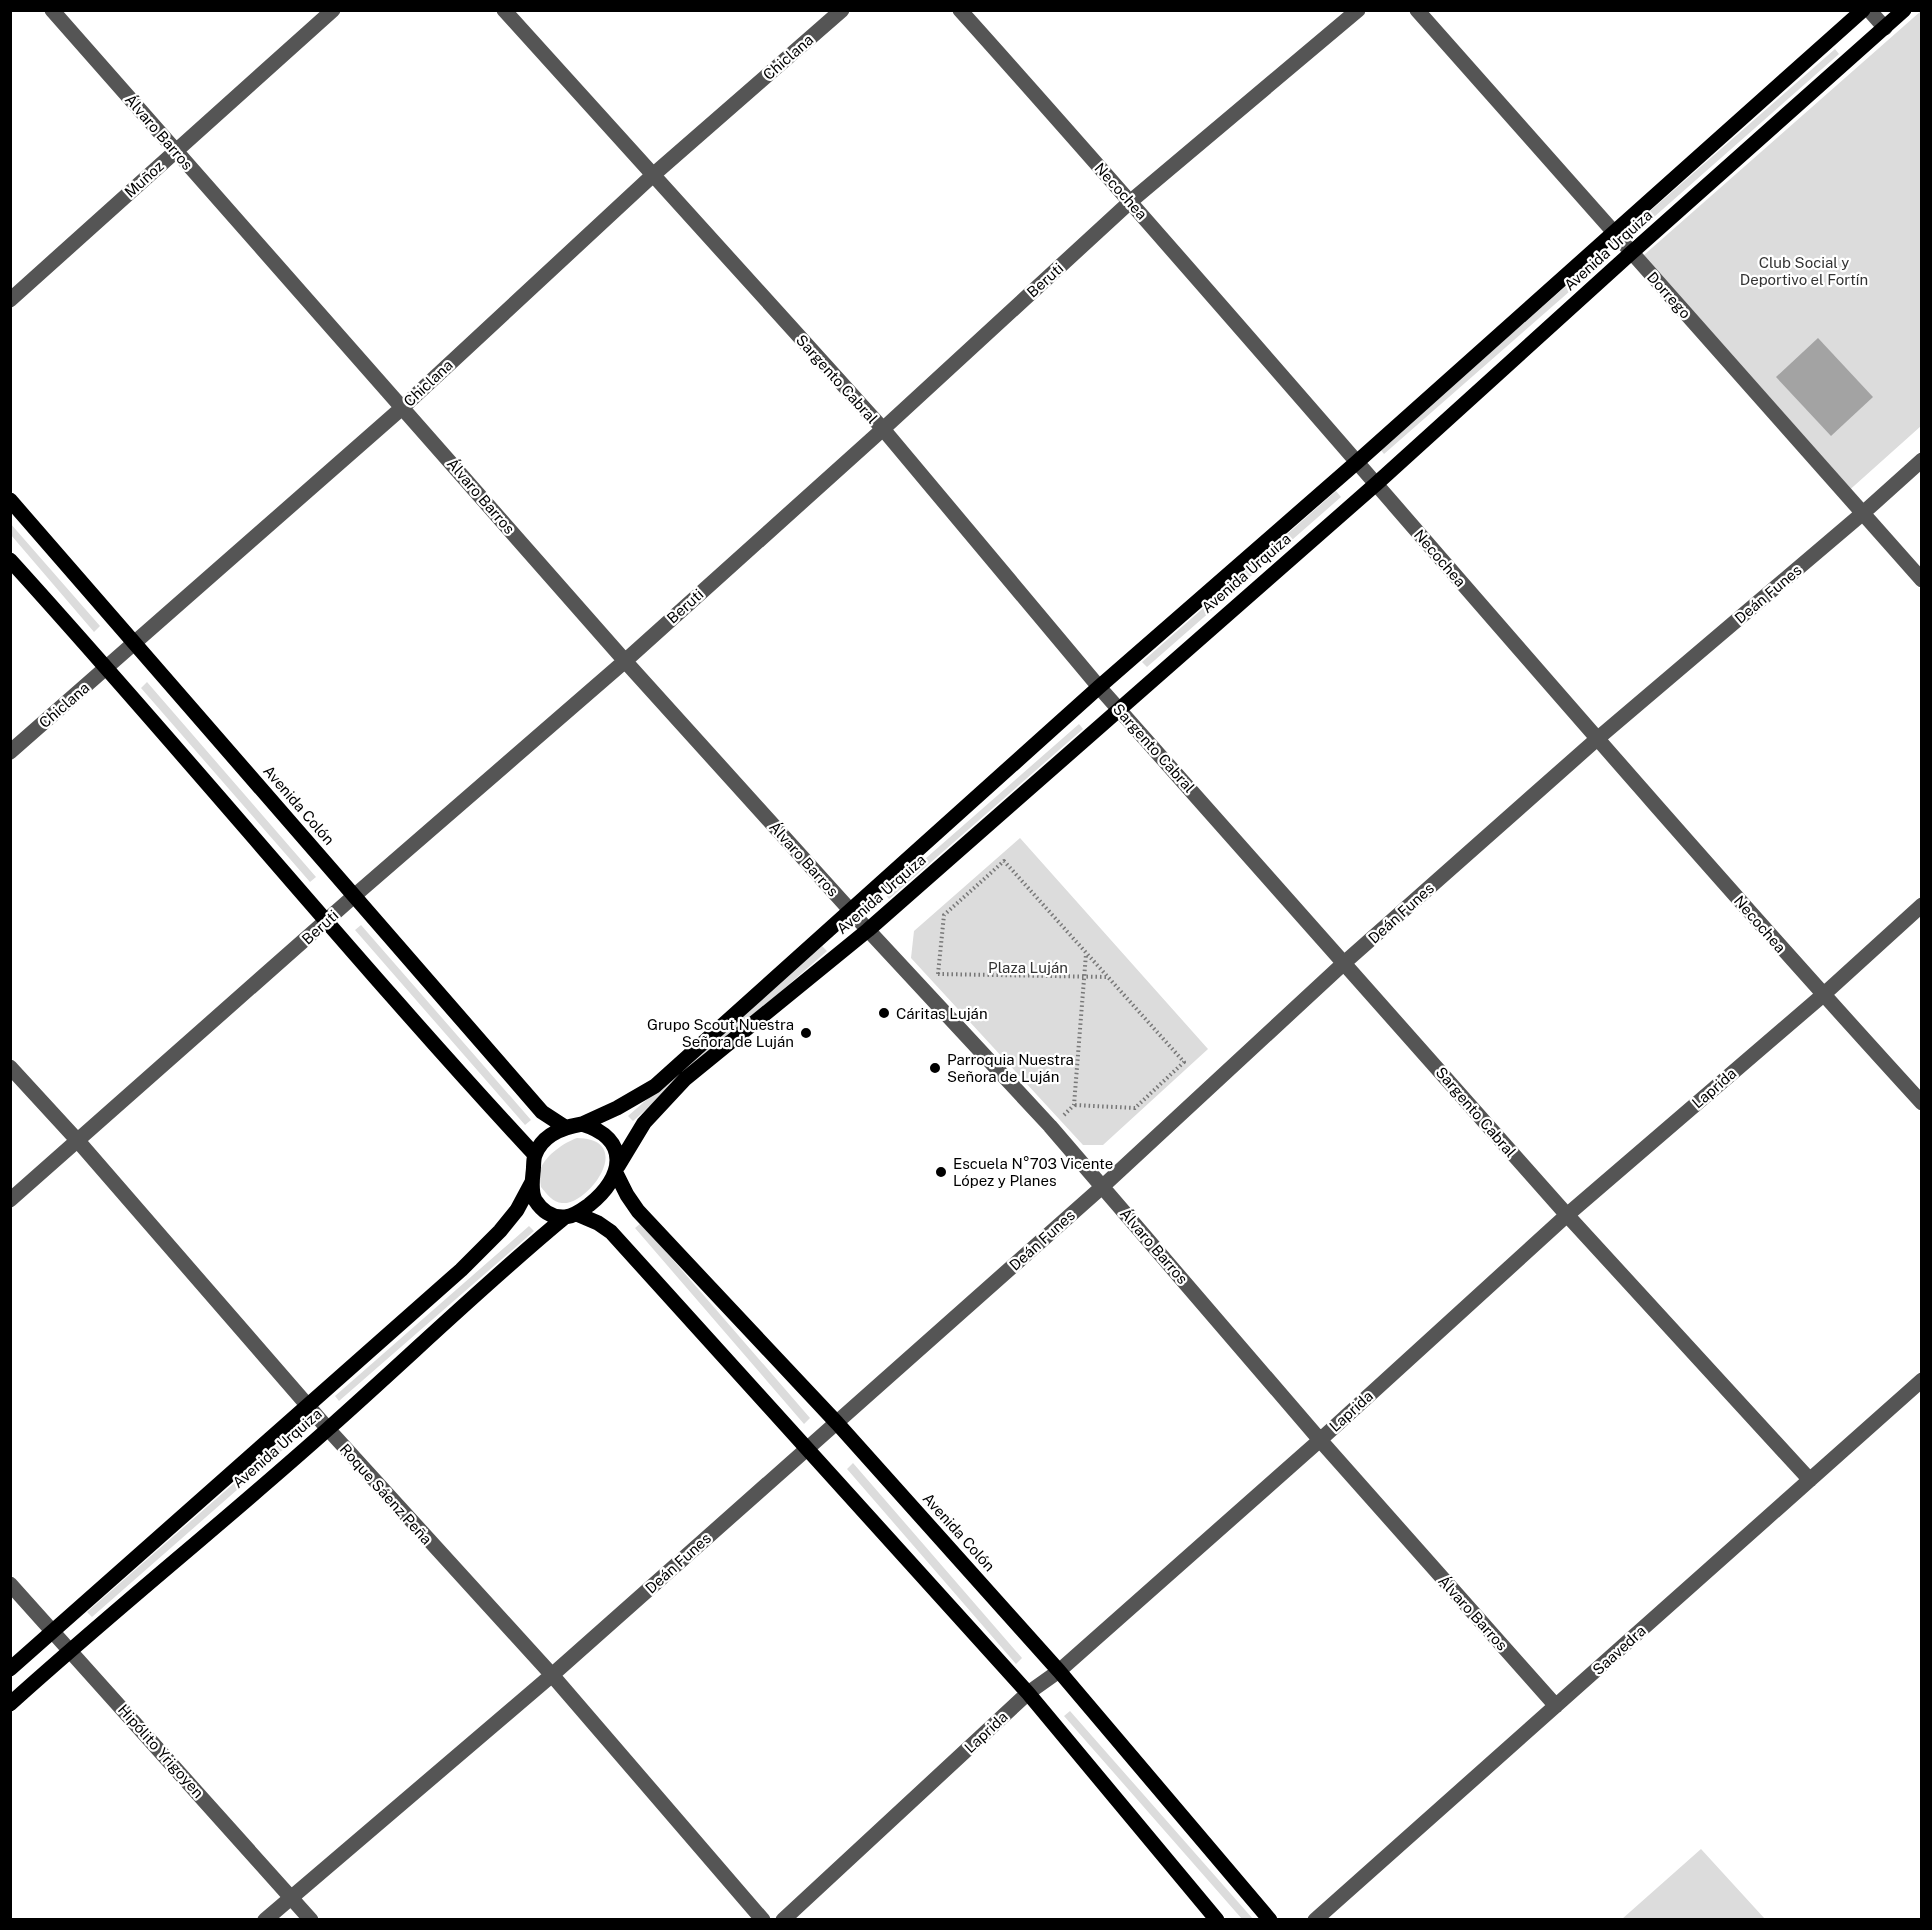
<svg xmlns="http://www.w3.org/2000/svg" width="1932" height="1930" font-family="'Public Sans',sans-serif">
  <rect width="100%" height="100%" fill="#fff"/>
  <path fill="#dcdcdc" d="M1921,11V426L1845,494L1636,262Z
    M1835,49L1839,54L1646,224L1641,219Z
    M1574,279L1578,284L1384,454L1380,449Z
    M1336,491L1341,497L1147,667L1142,662Z
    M10,523L100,626L94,632L11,535Z
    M147,682L316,877L310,882L141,688Z
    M1079,724L1083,729L889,899L885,894Z
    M1020,838L1208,1049L1103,1145H1083L911,958L914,931Z
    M361,925L531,1120L525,1125L355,930Z
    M822,946L827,951L633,1121L628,1116Z
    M577,1138C637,1139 588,1206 562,1203C553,1203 546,1193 541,1187C540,1180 539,1174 541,1168C546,1155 565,1142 577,1138Z
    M641,1223L810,1418L804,1424L635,1228Z
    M529,1226L534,1231L339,1401L335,1396Z
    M281,1442L286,1447L92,1617L87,1612Z
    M853,1463L1022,1658L1016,1664L847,1469Z
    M1070,1711L1253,1919H1242L1064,1716Z
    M1701,1849L1765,1919H1622Z"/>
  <path fill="#a3a3a3" d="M1818,338L1873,397L1831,436L1776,377Z"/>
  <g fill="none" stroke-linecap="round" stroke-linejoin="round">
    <path stroke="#777" stroke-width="4" stroke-dasharray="1.5 3" stroke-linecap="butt" d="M938,974L944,915L1004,861L1184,1062L1135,1108L1074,1105
      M938,974L1108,977
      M1064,1115L1074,1105L1086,954"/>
    <path stroke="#555" stroke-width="15" d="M52,10L625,661L868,930L1050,1126L1320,1440L1556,1706
      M504,10L883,429L1099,687L1567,1215L1810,1480
      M960,10C1284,371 1595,745 1922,1103
      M1417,10L1922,580
      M1869,10L1885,28
      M10,300L333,10
      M10,752L403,407L653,175L842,10
      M10,1067L78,1141L328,1429L552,1675L763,1920
      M10,1200L354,896L625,661L883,429L1131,201L1358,10
      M10,1584L311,1920
      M265,1920L552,1675L1102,1187L1344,963L1597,739L1863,513L1922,460
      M783,1920L1028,1693L1059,1671L1320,1440L1567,1215L1823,995L1922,905
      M1315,1920L1922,1380"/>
    <path stroke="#000" stroke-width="15" d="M10,500L542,1112L565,1127
      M10,560C188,756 355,961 535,1155
      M582,1124L617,1108L655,1086L1099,687L1357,462L1863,10
      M582,1124C631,1139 624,1178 589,1205C582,1210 575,1216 565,1217C552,1218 542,1211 535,1200C531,1192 532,1182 533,1173C534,1168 533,1160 535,1155C542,1135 564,1127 582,1124Z
      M618,1166L644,1123L685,1079L868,930L1376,484L1631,253L1904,10
      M616,1173L627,1195L638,1211L837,1423L1059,1671L1270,1920
      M577,1214L598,1223L611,1232L1028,1693L1217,1920
      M10,1669L461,1270L500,1231L517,1210L532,1182
      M10,1704C114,1610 224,1522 329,1428C408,1358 484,1284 565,1217"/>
  </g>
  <g fill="#000" stroke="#fff" stroke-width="2">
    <circle cx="884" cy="1013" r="6"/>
    <circle cx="806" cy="1033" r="6"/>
    <circle cx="935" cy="1068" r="6"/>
    <circle cx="941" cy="1172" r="6"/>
  </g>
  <g text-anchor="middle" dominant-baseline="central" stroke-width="4.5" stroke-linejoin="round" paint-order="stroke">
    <g font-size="15" fill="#000" stroke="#fff">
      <text transform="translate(788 57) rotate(-41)">Chiclana</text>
      <text transform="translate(159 132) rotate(49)">Álvaro Barros</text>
      <text transform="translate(144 179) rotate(-42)">Muñoz</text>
      <text transform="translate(1121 191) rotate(48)">Necochea</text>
      <text transform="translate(1608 250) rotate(-42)">Avenida Urquiza</text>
      <text transform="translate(1045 280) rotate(-42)">Beruti</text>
      <text transform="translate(1669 295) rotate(48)">Dorrego</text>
      <text transform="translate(837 379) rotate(48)">Sargento Cabral</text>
      <text transform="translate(428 383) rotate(-43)">Chiclana</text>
      <text transform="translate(481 496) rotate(49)">Álvaro Barros</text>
      <text transform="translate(1440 558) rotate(49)">Necochea</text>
      <text transform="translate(1246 573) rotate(-41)">Avenida Urquiza</text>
      <text transform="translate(1768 594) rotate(-40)">Deán Funes</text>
      <text transform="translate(685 606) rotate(-42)">Beruti</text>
      <text transform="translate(64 705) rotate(-41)">Chiclana</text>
      <text transform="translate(1154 748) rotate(48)">Sargento Cabral</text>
      <text transform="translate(299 805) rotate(49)">Avenida Colón</text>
      <text transform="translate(804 859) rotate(48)">Álvaro Barros</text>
      <text transform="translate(881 894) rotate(-41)">Avenida Urquiza</text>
      <text transform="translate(1401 913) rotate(-42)">Deán Funes</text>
      <text transform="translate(1760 924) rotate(49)">Necochea</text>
      <text transform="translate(320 927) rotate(-42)">Beruti</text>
      <text transform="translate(1714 1088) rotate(-41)">Laprida</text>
      <text transform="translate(1476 1112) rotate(49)">Sargento Cabral</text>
      <text transform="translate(1042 1240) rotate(-42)">Deán Funes</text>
      <text transform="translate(1154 1246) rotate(49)">Álvaro Barros</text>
      <text transform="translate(1351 1411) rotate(-42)">Laprida</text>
      <text transform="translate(277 1448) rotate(-41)">Avenida Urquiza</text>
      <text transform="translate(386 1494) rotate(48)">Roque Sáenz Peña</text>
      <text transform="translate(959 1532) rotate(48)">Avenida Colón</text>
      <text transform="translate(678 1563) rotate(-42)">Deán Funes</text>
      <text transform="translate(1473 1613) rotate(48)">Álvaro Barros</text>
      <text transform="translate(1619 1650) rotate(-42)">Saavedra</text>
      <text transform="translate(986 1732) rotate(-43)">Laprida</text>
      <text transform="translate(161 1751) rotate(48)">Hipólito Yrigoyen</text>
    </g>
    <g font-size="15" fill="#333" stroke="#fff">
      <text x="1804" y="262">Club Social y<tspan x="1804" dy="17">Deportivo el Fortín</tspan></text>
      <text x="1028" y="967">Plaza Luján</text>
    </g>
    <g font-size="15" fill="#000" stroke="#fff" text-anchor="start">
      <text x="896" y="1013">Cáritas Luján</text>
      <text x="794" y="1024" text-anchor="end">Grupo Scout Nuestra<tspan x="794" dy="17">Señora de Luján</tspan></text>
      <text x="947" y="1059">Parroquia Nuestra<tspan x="947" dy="17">Señora de Luján</tspan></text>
      <text x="953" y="1163">Escuela N°703 Vicente<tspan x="953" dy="17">López y Planes</tspan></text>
    </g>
  </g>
  <rect width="1932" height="1930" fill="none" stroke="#000000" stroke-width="24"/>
</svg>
